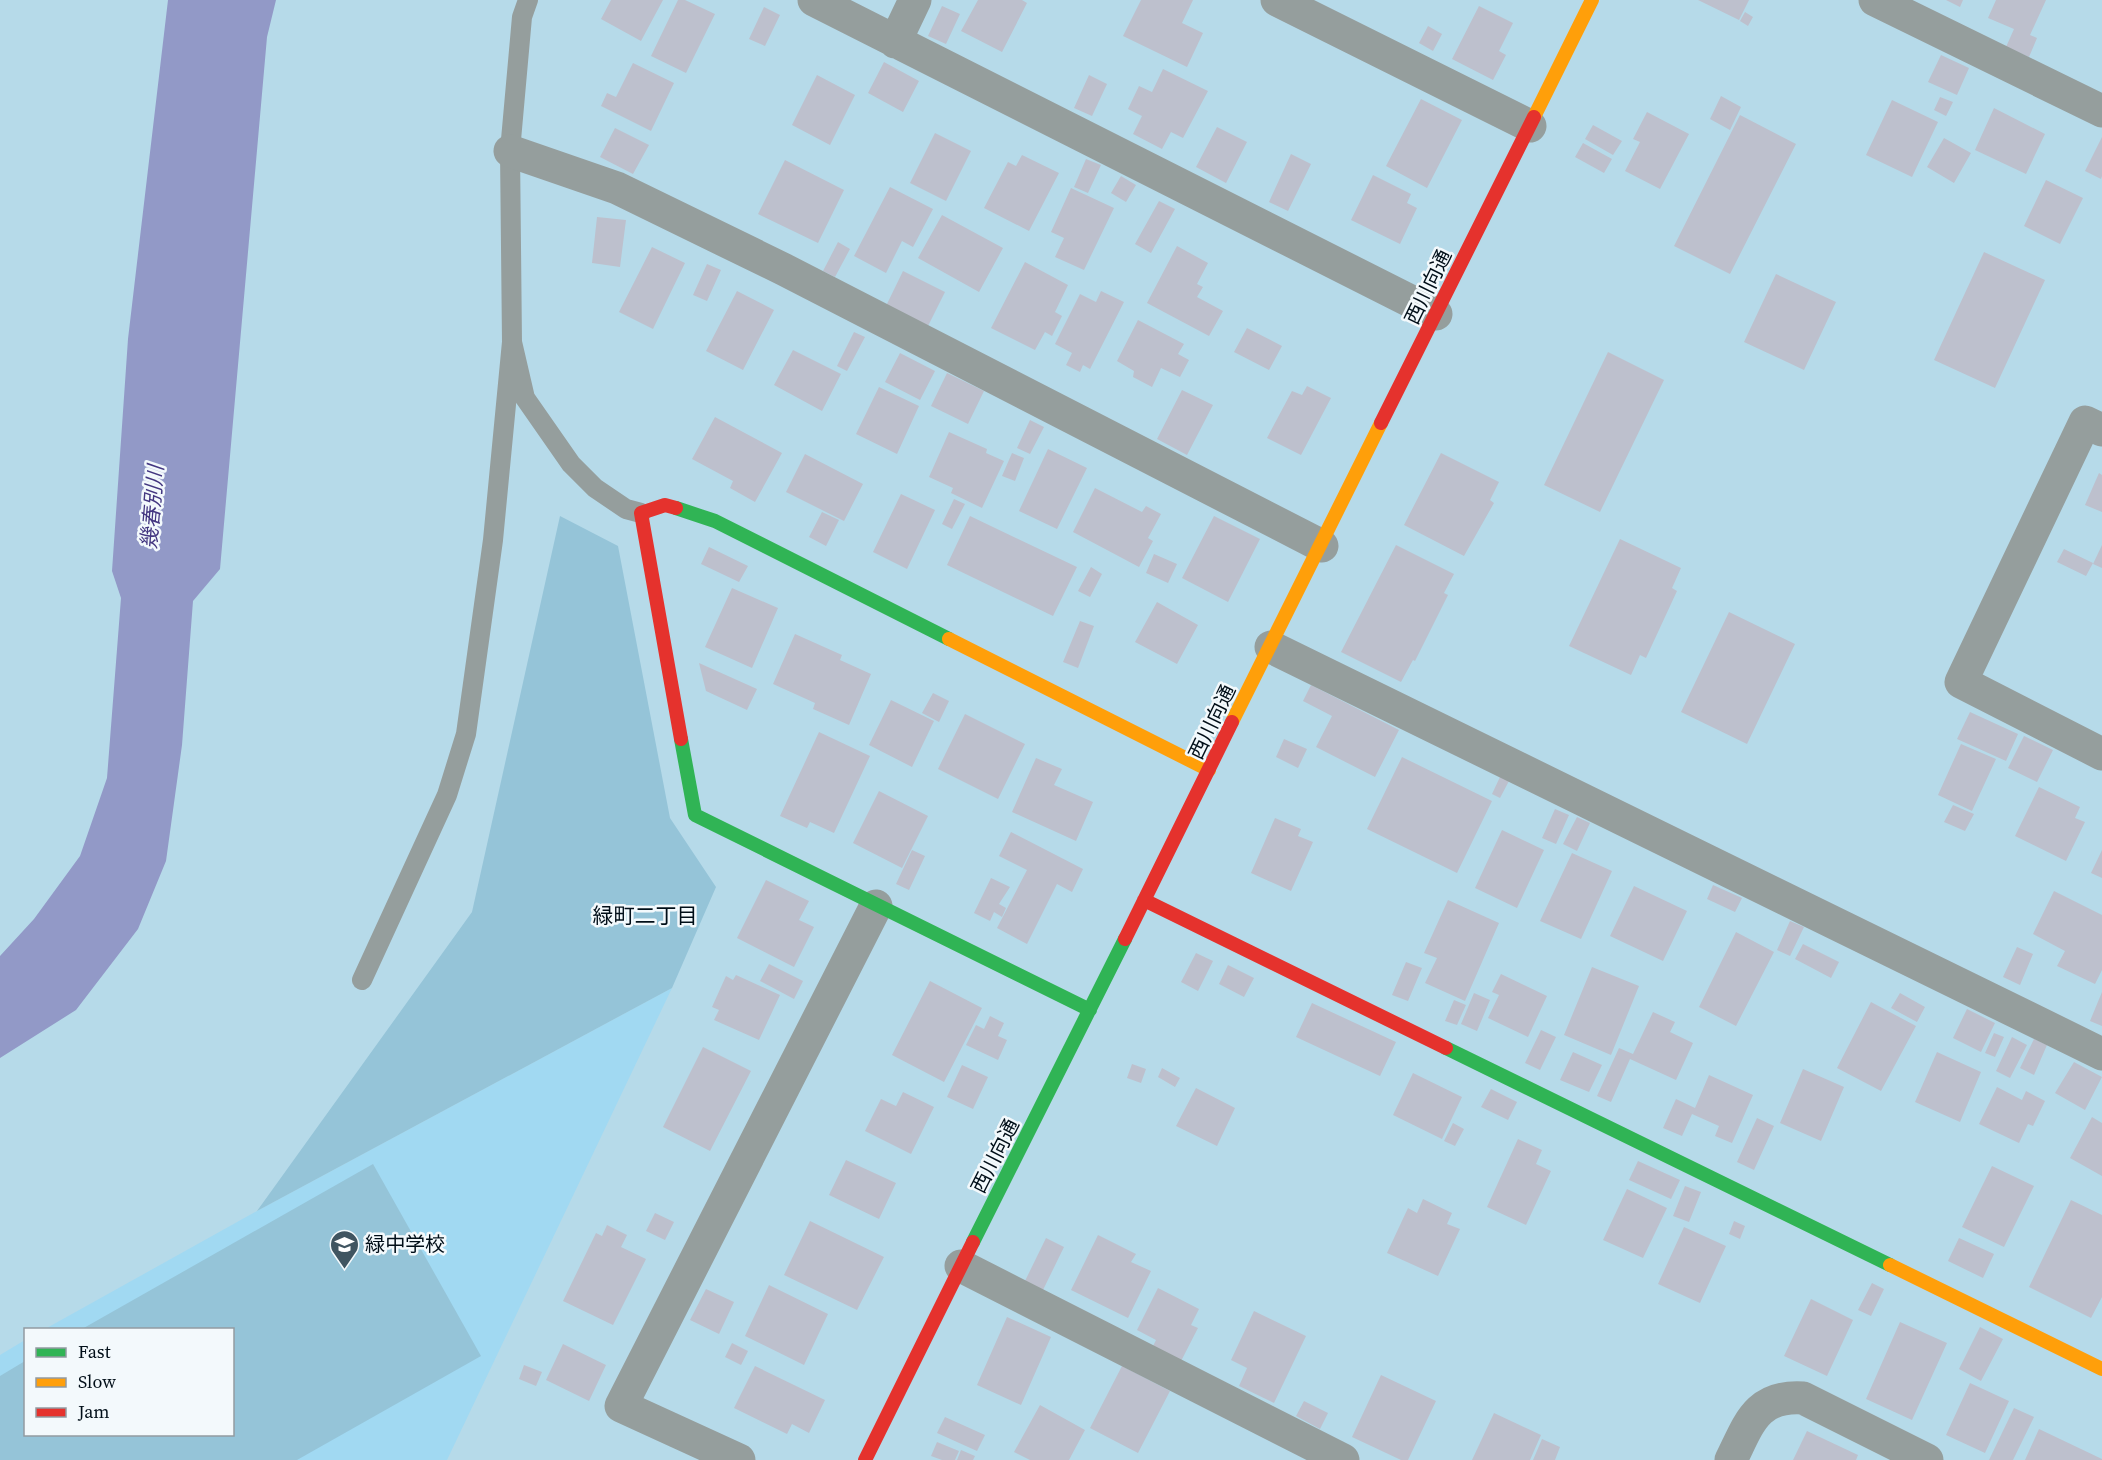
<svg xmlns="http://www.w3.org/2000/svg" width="2102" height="1460" font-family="'Source Serif 4','Noto Sans JP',serif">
  <rect width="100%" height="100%" fill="#b6dae9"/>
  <path fill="#a1d9f2" d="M672,988L447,1460H0V1355L25,1340L26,1434H232V1330L45,1329L257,1211Z"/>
  <path fill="#95c4d8" d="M560,516L618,546L670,818L716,887L672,988L257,1211L472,912Z
    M373,1164L481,1356L297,1460H0V1376L25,1361L26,1434H232V1330L82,1329Z"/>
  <path fill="#9299c7" d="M168,0H276L267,37L220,569L193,601L182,745L166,861L138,929L76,1010L0,1058V956L34,919L80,856L107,778L121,598L112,571L128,339Z"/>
  <path fill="#bdc0cd" d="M611,0H663L641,41L601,19Z
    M678,0H685L715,14L686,73L651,56Z
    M978,0H1022L1027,3L1002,52L961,31Z
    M1141,0H1193L1182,23L1203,33L1187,67L1123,36Z
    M1698,0H1749L1739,20Z
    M1946,0H1963L1960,7Z
    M1996,0H2046L2030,35L2037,38L2029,57L2006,47L2014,29L1988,18Z
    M942,6L960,14L946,44L928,36Z
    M1479,6L1513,23L1499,51L1506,55L1493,80L1452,59Z
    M764,7L780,15L765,46L749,39Z
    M1745,12L1753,17L1748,26L1740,21Z
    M1428,26L1442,34L1433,51L1419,43Z
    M1941,55L1969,68L1957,95L1928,82Z
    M884,62L919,81L903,112L868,93Z
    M633,63L674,83L651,131L601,106L607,93L616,97Z
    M1163,69L1208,91L1183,138L1171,132L1162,149L1133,134L1142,116L1128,109L1139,86L1152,92Z
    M817,75L855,95L830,145L792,125Z
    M1089,75L1107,84L1092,116L1074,108Z
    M1721,96L1741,107L1730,130L1710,119Z
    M1940,97L1953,102L1946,116L1934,110Z
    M1421,99L1462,120L1427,188L1386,166Z
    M1892,100L1938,122L1912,177L1866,155Z
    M1994,108L2045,134L2026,174L1975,150Z
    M1647,112L1689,134L1660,189L1625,171L1640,142L1633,139Z
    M1740,115L1796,144L1730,274L1674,246Z
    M1593,125L1622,141L1613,155L1585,139Z
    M1217,127L1247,142L1226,183L1196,167Z
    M615,128L649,145L633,174L600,157Z
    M935,133L971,151L946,201L910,183Z
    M2102,137V176L2101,179L2085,171Z
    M1944,138L1971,153L1954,183L1927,167Z
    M1583,143L1612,159L1604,173L1575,157Z
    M1291,154L1311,164L1288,211L1269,202Z
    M1022,155L1059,173L1029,231L984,208L1008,162L1016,166Z
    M1086,159L1101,165L1088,193L1074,187Z
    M785,160L844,190L818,243L758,214Z
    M1373,175L1411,194L1407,203L1417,208L1400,244L1351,220Z
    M1121,176L1136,185L1126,202L1111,193Z
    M2046,180L2083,198L2060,244L2024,226Z
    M890,187L933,209L913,247L902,241L886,273L854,256Z
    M1071,188L1114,208L1084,270L1055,257L1064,238L1051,232Z
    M1159,201L1175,209L1151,253L1135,244Z
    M942,215L1003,248L979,292L918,258Z
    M597,217L626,220L620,267L592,263Z
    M838,242L850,249L835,277L823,271Z
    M1177,246L1208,263L1197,284L1203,287L1197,297L1223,311L1209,336L1147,303Z
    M652,247L685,263L653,329L619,312Z
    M1984,252L2045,280L1995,388L1934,360Z
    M1025,262L1068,285L1055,312L1062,316L1052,336L1045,332L1035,350L991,328Z
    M707,264L721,270L707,301L693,295Z
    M903,271L945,292L928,326L886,306Z
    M1776,274L1836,302L1804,370L1744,342Z
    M737,291L774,310L743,370L706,351Z
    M1101,291L1124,302L1090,369L1083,365L1080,372L1066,365L1072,353L1055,344L1080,294L1096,302Z
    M1138,320L1184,344L1178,354L1189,360L1180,377L1161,368L1152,387L1133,377L1134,371L1117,361Z
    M1247,328L1282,346L1269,370L1234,352Z
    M854,332L865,337L847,371L837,366Z
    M793,350L841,374L822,411L774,385Z
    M1608,352L1664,380L1600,512L1544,485Z
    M900,353L935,371L920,400L885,382Z
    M947,373L984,391L968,424L931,406Z
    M1307,386L1331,398L1301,455L1267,438L1292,391L1302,395Z
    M879,387L919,406L897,454L856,434Z
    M1182,390L1213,405L1187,455L1157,439Z
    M715,417L782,453L755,502L730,488L733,481L692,459Z
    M1030,420L1044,427L1030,454L1017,448Z
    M949,432L987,449L986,453L1004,461L982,508L951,493L953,488L929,477Z
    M1048,449L1087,468L1057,529L1019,511Z
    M1012,453L1024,458L1015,481L1002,476Z
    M1441,453L1499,482L1490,500L1494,503L1464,556L1404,525Z
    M805,454L863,484L844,521L786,492Z
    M2099,473L2102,475V512L2085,505Z
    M1095,488L1142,512L1146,506L1161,514L1148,538L1153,541L1139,567L1073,532Z
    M901,494L935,510L907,569L873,552Z
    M954,499L965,504L952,529L942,524Z
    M822,512L839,520L826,546L809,537Z
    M970,516L1077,567L1053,616L947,565Z
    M1214,516L1260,539L1228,602L1182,578Z
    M1620,539L1681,568L1672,588L1677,591L1646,658L1640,655L1631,675L1569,646Z
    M1396,545L1454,574L1444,593L1448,595L1415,661L1413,660L1401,682L1341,652Z
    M2102,545V568L2093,564Z
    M709,547L748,566L739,582L701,564Z
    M2064,549L2093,563L2086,576L2057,562Z
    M1154,554L1177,564L1168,583L1146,573Z
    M1091,567L1102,574L1090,597L1078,591Z
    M732,588L778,608L752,668L705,647Z
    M1157,602L1198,625L1177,664L1135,642Z
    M1729,612L1795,644L1747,744L1681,712Z
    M1080,621L1094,626L1078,668L1063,662Z
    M795,634L842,655L840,660L871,674L849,725L813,709L815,703L773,684Z
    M699,663L757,689L747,710L706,691Z
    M1311,685L1399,730L1375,777L1316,747L1332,716L1303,701Z
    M933,693L949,701L939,722L922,713Z
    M891,700L934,721L912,767L869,745Z
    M1970,712L2018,734L2006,761L1957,739Z
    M965,714L1025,744L998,799L938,769Z
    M819,732L870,756L834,833L810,822L807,828L780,816Z
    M2024,736L2053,750L2037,782L2008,768Z
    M1284,739L1307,749L1298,768L1276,757Z
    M1961,744L1996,759L1972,811L1938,795Z
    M1402,757L1492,801L1457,873L1367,829Z
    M1036,758L1062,769L1054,785L1093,802L1076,841L1012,812Z
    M1500,777L1509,781L1500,798L1492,794Z
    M2039,787L2080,807L2075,818L2085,822L2066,861L2015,836Z
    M879,791L928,816L902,868L853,843Z
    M1953,805L1974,814L1965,831L1944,822Z
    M1555,809L1569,815L1556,844L1542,838Z
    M1577,817L1590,823L1577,851L1563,844Z
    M1275,818L1301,829L1298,836L1313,842L1291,891L1251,873Z
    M1502,830L1544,850L1517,908L1475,888Z
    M1011,832L1083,869L1072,892L1057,884L1027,944L997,928L1027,870L999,856Z
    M912,850L925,856L909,890L896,884Z
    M2102,850V878L2091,873Z
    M1572,853L1612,871L1581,939L1540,921Z
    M991,878L1010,887L999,904L1006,908L1002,917L994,912L990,921L974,913Z
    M766,880L809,901L799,920L814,927L794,967L737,938Z
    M1713,885L1742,898L1735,912L1707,899Z
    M1634,886L1687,911L1663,961L1610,936Z
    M2054,891L2102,915V970L2095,984L2057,966L2065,951L2033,934Z
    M1448,900L1499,923L1465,1001L1425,983L1437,958L1424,953Z
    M1790,921L1804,927L1790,956L1777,950Z
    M1736,932L1774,952L1736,1026L1699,1007Z
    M1803,944L1839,962L1831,978L1795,959Z
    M2017,947L2033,954L2020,985L2003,977Z
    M1196,953L1213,961L1198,991L1181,982Z
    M1406,962L1422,968L1408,1001L1392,995Z
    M769,964L803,981L794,999L760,981Z
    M1228,965L1254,978L1244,997L1219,984Z
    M1592,967L1639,986L1611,1055L1564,1035Z
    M1501,974L1547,996L1528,1037L1488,1018L1499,995L1492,992Z
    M736,975L780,995L759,1040L714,1020L719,1010L712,1007L726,976L733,980Z
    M930,981L982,1008L944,1082L892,1055Z
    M2102,992V1026L2090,1021Z
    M1474,993L1490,1000L1477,1031L1461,1024Z
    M1900,993L1925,1007L1917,1022L1891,1008Z
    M1454,1000L1466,1005L1457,1025L1445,1021Z
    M1871,1002L1916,1026L1881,1091L1837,1068Z
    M1312,1003L1396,1042L1380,1076L1296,1037Z
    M1967,1009L1995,1023L1981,1052L1953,1038Z
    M1653,1012L1675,1022L1670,1032L1693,1043L1676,1080L1630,1059L1611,1102L1597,1096L1619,1048L1633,1054Z
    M990,1016L1004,1023L998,1036L1007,1040L998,1060L966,1045L976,1025L984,1029Z
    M1541,1030L1556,1037L1540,1070L1525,1063Z
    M1994,1033L2004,1037L1995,1057L1985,1053Z
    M2012,1037L2027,1045L2010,1078L1996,1071Z
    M2034,1039L2047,1045L2034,1075L2020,1068Z
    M703,1047L751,1071L710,1151L663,1127Z
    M1573,1052L1602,1065L1589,1092L1560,1080Z
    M1937,1052L1981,1072L1960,1122L1915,1102Z
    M2074,1062L2102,1077L2085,1110L2055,1093Z
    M1132,1064L1146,1069L1141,1083L1127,1078Z
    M962,1065L988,1077L973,1109L947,1097Z
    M1162,1068L1180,1078L1175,1087L1158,1077Z
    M1803,1069L1844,1087L1821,1141L1780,1123Z
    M1413,1073L1462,1097L1442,1139L1393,1115Z
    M1709,1075L1753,1095L1732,1143L1715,1136L1719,1126L1692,1114L1682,1136L1663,1128L1676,1099L1695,1108Z
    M1997,1087L2022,1100L2026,1091L2045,1101L2033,1126L2028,1124L2019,1143L1979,1124Z
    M1196,1088L1235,1108L1217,1146L1176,1126Z
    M1491,1089L1517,1102L1508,1120L1481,1107Z
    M903,1092L934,1107L911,1154L865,1131L881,1099L896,1106Z
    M2092,1117L2102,1123V1176L2070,1158Z
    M1757,1118L1774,1126L1754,1170L1737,1162Z
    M1453,1123L1464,1129L1455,1146L1444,1141Z
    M1518,1139L1542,1150L1536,1164L1551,1171L1526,1225L1487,1207Z
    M846,1160L896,1183L879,1219L829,1195Z
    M1638,1161L1680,1180L1671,1199L1629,1180Z
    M1992,1166L2034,1186L2004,1247L1962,1227Z
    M1685,1186L1701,1192L1689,1222L1673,1216Z
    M1627,1189L1667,1208L1643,1258L1603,1240Z
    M1423,1199L1452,1213L1447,1224L1460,1229L1438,1276L1387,1253L1408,1208L1417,1213Z
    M2071,1200L2102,1215V1297L2091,1318L2029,1287Z
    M655,1213L674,1222L665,1240L646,1231Z
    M810,1221L884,1257L857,1310L784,1275Z
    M1734,1221L1745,1226L1740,1239L1729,1234Z
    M607,1225L627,1235L621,1247L646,1259L613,1325L563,1301L596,1233L602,1236Z
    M1684,1227L1726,1246L1700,1303L1658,1284Z
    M1098,1235L1136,1254L1131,1262L1151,1271L1128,1318L1071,1290Z
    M1046,1238L1064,1247L1043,1290L1025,1281Z
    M1959,1238L1994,1254L1983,1278L1948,1261Z
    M1872,1283L1884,1289L1871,1316L1858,1310Z
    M769,1285L828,1314L804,1365L745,1336Z
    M1158,1288L1199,1309L1191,1325L1198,1328L1179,1365L1151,1350L1156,1340L1137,1330Z
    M706,1289L734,1302L719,1334L690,1320Z
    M1811,1299L1853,1320L1827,1376L1784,1356Z
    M1254,1311L1306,1336L1274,1403L1239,1386L1247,1368L1231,1360Z
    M1007,1317L1051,1337L1021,1405L977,1385Z
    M1900,1322L1947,1343L1912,1420L1866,1399Z
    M1980,1327L2003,1339L1981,1381L1959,1369Z
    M732,1343L748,1351L741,1365L725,1357Z
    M563,1344L606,1365L589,1401L546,1380Z
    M524,1365L542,1372L536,1386L519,1379Z
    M755,1366L825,1400L809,1433L792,1424L787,1434L734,1408Z
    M1122,1366L1170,1391L1138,1453L1090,1428Z
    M1381,1375L1436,1401L1408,1460H1401L1352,1437Z
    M1970,1383L2009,1401L1985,1453L1946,1435Z
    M1304,1401L1328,1413L1320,1429L1296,1416Z
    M1040,1405L1085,1430L1069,1460H1030L1014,1452Z
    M2014,1408L2034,1417L2013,1460H1989Z
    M1494,1413L1541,1435L1530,1460H1472Z
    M945,1417L985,1435L977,1451L937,1433Z
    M2039,1429L2102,1459V1460H2025Z
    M1807,1431L1858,1455L1856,1460H1793Z
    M1542,1439L1560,1447L1555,1460H1533Z
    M937,1442L959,1451L955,1460H942L931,1456Z
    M961,1450L975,1456L973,1460H957Z"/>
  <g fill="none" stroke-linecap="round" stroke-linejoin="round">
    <path stroke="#959e9d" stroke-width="20" d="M528,0L522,17L510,151L512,342L525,398L571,464L595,488L626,509L641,513
      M362,980L447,795L466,734L493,540L512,342"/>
    <path stroke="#959e9d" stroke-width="33" d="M814,0L1436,314
      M1277,0L1530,126
      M1875,0L2102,111
      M895,42L915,0
      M510,151L617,188L783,269L1322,546
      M2102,430L2085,422L1961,682L2102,754
      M1271,647L2102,1054
      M961,1266L1343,1460
      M739,1460L621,1406L876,906
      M1731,1460C1749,1424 1756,1395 1803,1398L1927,1460"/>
    <path stroke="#30b455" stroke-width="14" d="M676,508L715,521L949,639
      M681,739L695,815L1090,1010
      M1446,1048L1890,1265
      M973,1242L1125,939"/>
    <path stroke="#ff9f0a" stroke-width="14" d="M1534,117L1592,0
      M949,639L1209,770
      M1232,722L1381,423
      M1890,1265L2102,1369"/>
    <path stroke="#e5322d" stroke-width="14" d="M1381,423L1534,117
      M676,508L665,505L641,513L681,739
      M1144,900L1446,1048
      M1125,939L1232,722
      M865,1460L973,1242"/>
  </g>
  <defs>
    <symbol id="school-pin" viewBox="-11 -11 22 30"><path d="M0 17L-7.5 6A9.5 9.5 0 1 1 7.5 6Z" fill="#405561" stroke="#f3f9fc"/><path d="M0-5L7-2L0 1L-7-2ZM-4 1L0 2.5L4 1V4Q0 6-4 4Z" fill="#fff"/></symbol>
  </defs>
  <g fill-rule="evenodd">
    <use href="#school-pin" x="328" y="1228" width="33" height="45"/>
  </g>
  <g text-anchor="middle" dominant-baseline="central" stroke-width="5" stroke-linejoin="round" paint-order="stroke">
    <g font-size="20" fill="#000e18" stroke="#f3f9fc">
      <text transform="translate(1428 287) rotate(-64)">西川向通</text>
      <text transform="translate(1212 722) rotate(-64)">西川向通</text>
      <text transform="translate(995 1156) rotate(-63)">西川向通</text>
    </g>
    <g font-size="20" fill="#000e18" stroke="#f3f9fc" text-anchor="start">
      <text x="365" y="1244">緑中学校</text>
    </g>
    <g font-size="21" font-style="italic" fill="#433680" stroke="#f3f9fc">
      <text transform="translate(152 507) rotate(-85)">幾春別川</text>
    </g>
    <g font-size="21" fill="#000e18" stroke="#f3f9fc">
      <text x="645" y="915">緑町二丁目</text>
    </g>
  </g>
  <rect x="24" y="1328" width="210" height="108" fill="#f3f9fc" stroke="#929ba1" stroke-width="1.5"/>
  <rect x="36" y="1348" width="30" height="9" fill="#30b455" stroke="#929ba1" stroke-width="1.5"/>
  <text x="78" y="1358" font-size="18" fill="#000e18">Fast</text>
  <rect x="36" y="1378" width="30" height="9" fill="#ff9f0a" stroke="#929ba1" stroke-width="1.5"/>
  <text x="78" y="1388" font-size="18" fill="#000e18">Slow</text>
  <rect x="36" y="1408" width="30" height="9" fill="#e5322d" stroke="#929ba1" stroke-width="1.5"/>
  <text x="78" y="1418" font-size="18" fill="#000e18">Jam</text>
</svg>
